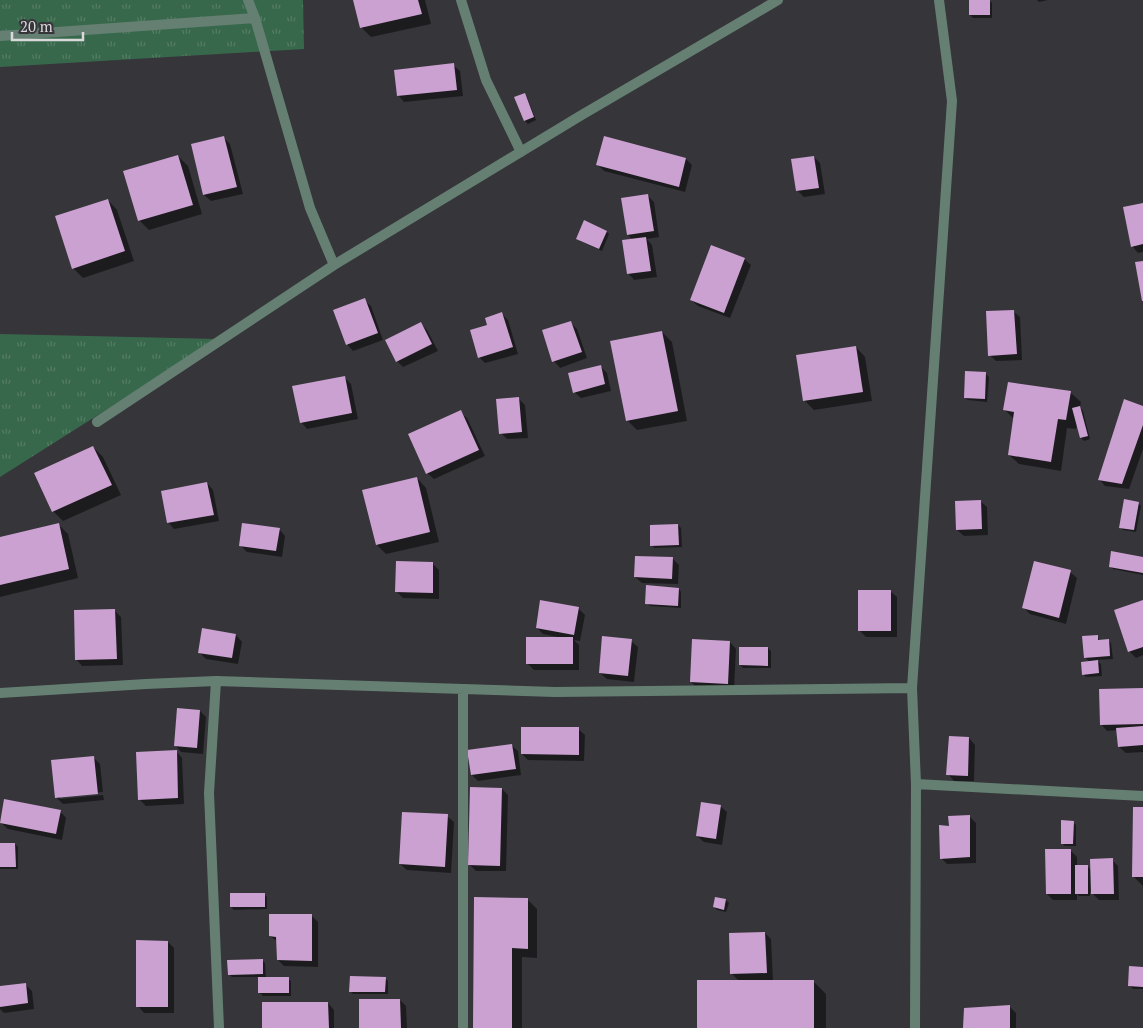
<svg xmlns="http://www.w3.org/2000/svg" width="1143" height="1028" font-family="'PT Serif',serif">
  <defs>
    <pattern id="grass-tufts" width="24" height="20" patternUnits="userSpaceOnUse" patternTransform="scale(1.25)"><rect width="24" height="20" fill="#38684b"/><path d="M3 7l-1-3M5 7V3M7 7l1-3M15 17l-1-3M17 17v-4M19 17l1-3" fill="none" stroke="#547d64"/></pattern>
  </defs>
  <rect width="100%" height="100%" fill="#36353a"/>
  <path fill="url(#grass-tufts)" d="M0,0H303L304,49L0,67Z
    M0,334L218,339L0,477Z"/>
  <path fill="#0007" d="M355,0H425L431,24L371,37L361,27Z
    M970,0H989L992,3V18H973L970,15Z
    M1037,0H1048L1039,2Z
    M453,65L460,71L463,96L404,102L398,95Z
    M524,94L527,97L536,120L528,124L525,121L516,97Z
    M223,137L230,144L243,194L211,201L204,195L192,145Z
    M178,156L188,166L202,214L149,230L139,220Z
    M814,157L820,163L825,194L804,197L798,191Z
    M686,159L692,165L685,192L604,171L598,165Z
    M648,196L654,202L659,237L647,239L652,245L657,277L634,280L628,273L633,240L628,235Z
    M108,200L117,210L134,261L83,278L73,268Z
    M1143,204V252L1138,253L1132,246Z
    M607,232L609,234L602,251L580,241L578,238Z
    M744,259L751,265L730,318L698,306L691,300Z
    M364,300L371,306L383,340L353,351L347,344Z
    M1013,311L1020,317L1022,360L996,361L990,355Z
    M502,314L508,320L518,354L485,363L479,357L488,326Z
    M571,323L577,329L587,358L560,368L554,361Z
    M421,324L427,330L438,351L403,367L397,361Z
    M662,332L672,342L687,421L637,430L627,420Z
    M856,347L865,357L872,401L814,410L804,400Z
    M600,366L607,373L611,391L581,398L574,392Z
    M986,374L989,377L987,402L968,400L965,398Z
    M344,377L351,384L358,419L307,429L301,422Z
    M1009,383L1071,393L1081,402L1080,407L1083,411L1090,439L1084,441L1081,438L1077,422L1076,429L1067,428L1061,471L1019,464L1009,455L1014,419L1004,409Z
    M518,398L525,405L528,438L507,439L501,433Z
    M1143,407V449L1129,489L1105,486L1099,479Z
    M460,412L467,418L485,456L434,479L427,473Z
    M93,447L103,457L121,495L63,521L53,511Z
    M417,478L426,488L439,542L386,554L377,545Z
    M207,483L213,490L219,521L174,529L168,522Z
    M980,501L987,507L988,535L964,536L957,530Z
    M1138,503L1141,506L1136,532L1123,530L1120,527Z
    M58,524L68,534L78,578L0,597V538Z
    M678,525L681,528L682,547L654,548L652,545Z
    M279,529L285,536L282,557L247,552L240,545Z
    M672,558L679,565L678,584L642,583L635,577Z
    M1143,558V575L1113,569L1110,566Z
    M432,563L439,570V599L403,598L396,591Z
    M1070,572L1077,578L1066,624L1030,614L1024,608Z
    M679,589L681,592V608L650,606L647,603Z
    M890,591L897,597V637H866L859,630Z
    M1143,602V655L1136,658L1129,651Z
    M578,608L585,615L580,641L574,640L579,645V670H534L527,663L558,637L543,634L537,628Z
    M115,611L121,617L123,665L82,666L76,659Z
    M203,630L236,635L242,642L238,664L206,659L199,652Z
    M1097,636L1100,641L1108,640L1111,643L1113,659L1096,660L1101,664L1102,676L1086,677L1083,674L1090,662L1085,657Z
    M631,641L638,647L634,682L607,679L600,673Z
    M730,642L736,649L734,690L697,688L691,682Z
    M768,648L771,651V668H743L740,665Z
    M1143,690V752L1126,753L1119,747L1118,730L1107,731L1101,724Z
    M200,711L206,717L203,754L181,752L175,745Z
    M578,729L585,735L584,761L528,760L522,754Z
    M969,738L975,745L974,781H954L948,774Z
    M511,745L518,751L521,775L478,781L472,775L468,751Z
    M176,751L182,758L184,804L146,806L139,799Z
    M94,758L100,764L103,792L60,796V799L103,795L104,800L63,804L56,797Z
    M502,789L508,795L506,871H476L469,864Z
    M720,806L727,812L722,845L704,842L697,836Z
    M1143,808V886L1133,876Z
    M60,811L66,818L62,840L8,829L1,823Z
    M447,816L454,822L451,873L407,870L400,864Z
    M969,816L976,823V863L947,864L941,858Z
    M1073,822L1076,825V846H1065L1062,843Z
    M0,844H15L18,847V869H0Z
    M1070,850L1077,857V866L1088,867L1092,871L1112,860L1118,866L1119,900H1099L1090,891V896H1079L1077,894V900H1053L1047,894Z
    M264,894L267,897V909L234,910L231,907Z
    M527,899L537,909V958L522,957V1028H475Z
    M726,900L729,903L726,912L717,910L714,907Z
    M312,916L318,922V967L284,966L278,960V942L270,936Z
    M765,933L771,939L773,981H813L826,994V1028H698L739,981L732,974Z
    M168,942L174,948V1013H144L138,1006Z
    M262,960L265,963L266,978L288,979L291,981V996H263L260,993V977H232L229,974Z
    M1143,968V989H1133L1130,986Z
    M385,978L388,981V994H353L350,991Z
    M25,984L32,991L34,1009L4,1013L0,1009V987Z
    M400,1000L406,1006L407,1028H360Z
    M328,1003L334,1010V1028H264Z
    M1010,1007L1016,1013V1028H964Z"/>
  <path fill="#cba1d1" d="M353,0H418L422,14L360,28Z
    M969,0H990V15H969Z
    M454,63L457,90L397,96L394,70Z
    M525,93L534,117L524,121L514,97Z
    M224,136L237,187L203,195L191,144Z
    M604,136L686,158L679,187L596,165Z
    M178,155L193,205L138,221L123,171Z
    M814,156L819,188L796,191L791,159Z
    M648,194L654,231L627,235L621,198Z
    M108,199L125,251L72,269L55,216Z
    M1143,203V244L1131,247L1123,207Z
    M584,220L607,231L599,249L576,239Z
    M646,237L651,271L627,274L622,240Z
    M711,245L745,258L724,313L690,300Z
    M1143,261V301H1142L1135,262Z
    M365,298L378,333L346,345L333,310Z
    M1014,310L1017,354L988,356L986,311Z
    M502,312L513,347L478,358L470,330L487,325L485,318Z
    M571,321L582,352L552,362L542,330Z
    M421,322L432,344L396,362L385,340Z
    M662,331L678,411L626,421L610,341Z
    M856,346L863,392L803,401L796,355Z
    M601,365L605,384L573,393L568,373Z
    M965,371L986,372L985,399L964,398Z
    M345,376L352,413L300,423L292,386Z
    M1008,382L1071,391L1066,420L1058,419L1051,462L1008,455L1014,412L1003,410Z
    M519,397L522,432L499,434L496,399Z
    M1124,399L1143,406V425L1122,484L1098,480Z
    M1080,406L1088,436L1080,438L1072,408Z
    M461,410L479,450L426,474L408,434Z
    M93,446L112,485L52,512L34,473Z
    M417,477L430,532L376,545L362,490Z
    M207,482L214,515L167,523L161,491Z
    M1124,499L1139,502L1134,530L1119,528Z
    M981,500L982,529L956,530L955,501Z
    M59,523L69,569L0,585V537Z
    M242,523L280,528L276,551L239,546Z
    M678,524L679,545L650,546V525Z
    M1111,551L1143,557V573L1109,567Z
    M635,556L673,557L672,579L634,577Z
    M396,561L433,562V593L395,592Z
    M1034,561L1071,570L1059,618L1022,608Z
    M646,585L679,588L678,606L645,604Z
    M858,590H891V631H858Z
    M540,600L579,607L574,635L536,628Z
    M1143,600V647L1128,652L1114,610Z
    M115,609L117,659L75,660L74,610Z
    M202,628L236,634L232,658L198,653Z
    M1098,635V640L1109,639L1110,656L1084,658L1082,636Z
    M602,636L632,639L628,676L599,673Z
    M526,637H573V664H526Z
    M692,639L730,641L728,684L690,682Z
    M739,647H768V666L739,665Z
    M1098,660L1099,673L1082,675L1081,662Z
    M1143,688V724L1100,725L1099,689Z
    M177,708L200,710L197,748L174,746Z
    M1143,726V745L1118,747L1116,728Z
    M521,727H579V755L521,754Z
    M949,736L969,737L968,776L946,775Z
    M512,744L516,769L471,775L467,750Z
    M177,750L178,798L138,800L136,752Z
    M94,756L98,794L55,798L51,760Z
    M470,787L502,788L500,866L468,865Z
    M4,799L61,810L56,834L0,823Z
    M701,802L721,805L716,839L696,836Z
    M1133,807H1143V877H1132Z
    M402,812L448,814L445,867L399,864Z
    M970,815V857L940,859L939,825L949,826L948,816Z
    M1061,820L1074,821L1073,844H1061Z
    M0,843H15L16,867H0Z
    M1045,849H1071V894H1046Z
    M1113,858L1114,894H1091L1090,859Z
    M1075,865H1088V894H1075Z
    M230,893H265V907H230Z
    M474,897L528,898V949L512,948V1028H473Z
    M715,897L726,899L724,910L713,907Z
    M269,914H312V961L277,960L276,937L269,936Z
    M765,932L767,973L730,974L729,933Z
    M136,940L168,941V1007H136Z
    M263,959V974L228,975L227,960Z
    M1129,966L1143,967V987L1128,986Z
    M350,976L386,977L385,992H349Z
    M258,977H289V993H258Z
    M697,980H814V1028H697Z
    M26,983L28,1003L0,1007V986Z
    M359,999H400L401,1028H359Z
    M262,1002H328L329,1028H262Z
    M1010,1005V1028H963L964,1008Z"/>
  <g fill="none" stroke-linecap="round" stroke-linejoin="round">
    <path stroke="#658073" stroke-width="10" d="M248,0L255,18L310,208L334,265
      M461,0L486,80L521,152
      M0,36L255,18
      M97,422L334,265L580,116L778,0
      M0,693L146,684L216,681
      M916,784L1143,796
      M219,1028L209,793L216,681L555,692L912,688
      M463,1028V689
      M915,1028L916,784L912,688L952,101L939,0"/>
  </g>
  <path d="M12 32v8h71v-8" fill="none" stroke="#d9d9dc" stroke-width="2.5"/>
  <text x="20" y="32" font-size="15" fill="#d9d9dc" stroke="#36353a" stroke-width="4" paint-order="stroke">20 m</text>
</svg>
